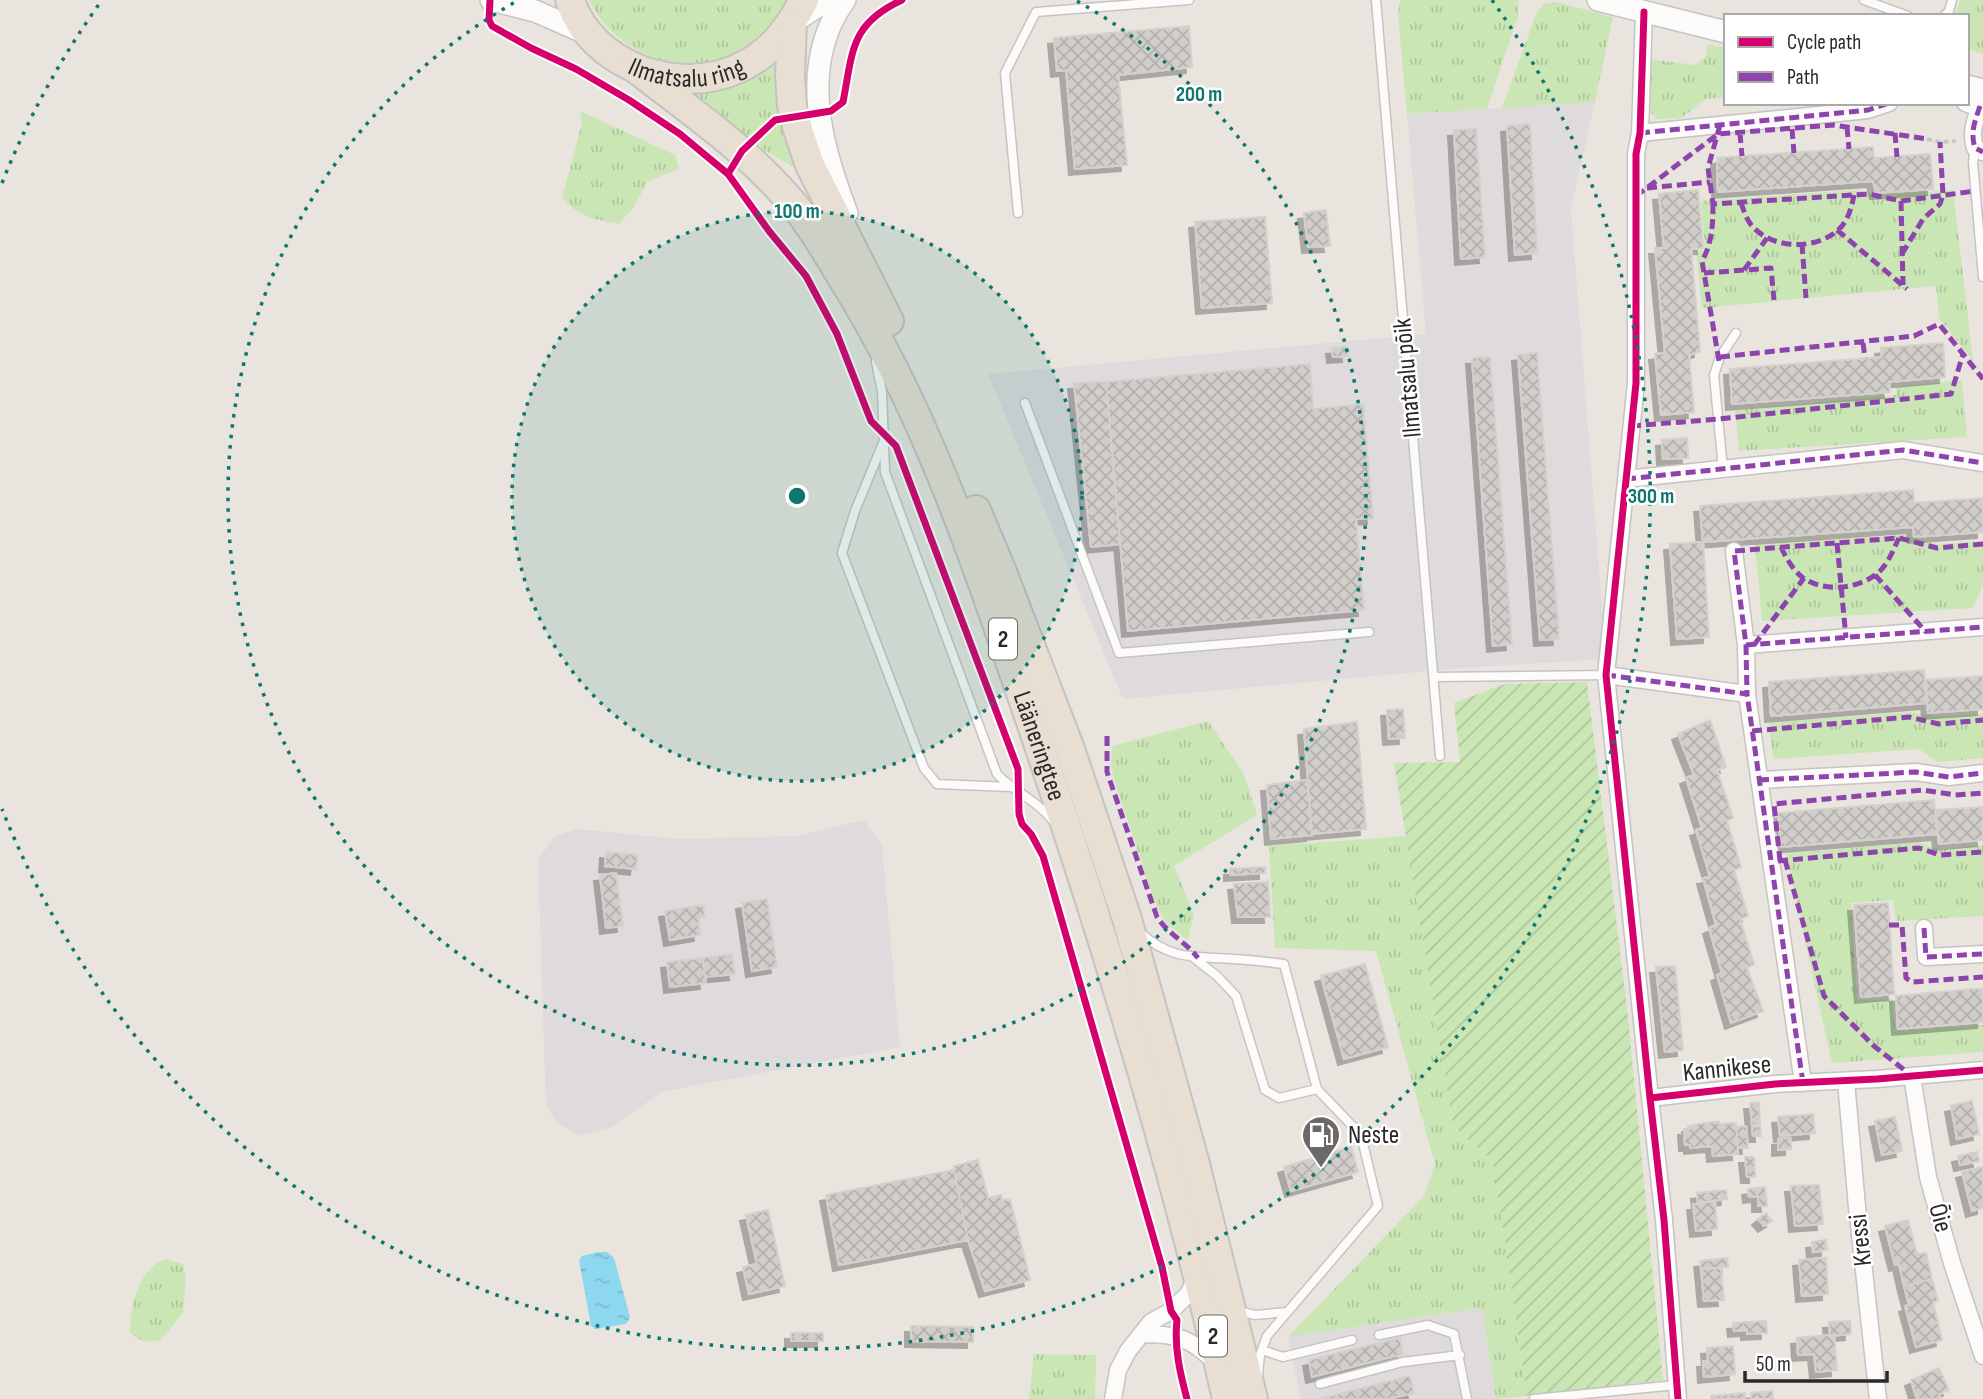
<svg xmlns="http://www.w3.org/2000/svg" width="1983" height="1399" font-family="'Sofia Sans Condensed',sans-serif">
  <defs>
    <pattern id="grass-tufts" width="24" height="20" patternUnits="userSpaceOnUse" patternTransform="scale(1.75)"><rect width="24" height="20" fill="#cae6b5"/><path d="M3 7l-1-3M5 7V3M7 7l1-3M15 17l-1-3M17 17v-4M19 17l1-3" fill="none" stroke="#aec59c"/></pattern>
    <pattern id="garden-furrows" width="10" height="10" patternUnits="userSpaceOnUse" patternTransform="scale(1.75)"><rect width="10" height="10" fill="#cae6b5"/><path d="M-1 1l2-2M0 10L10 0M9 11l2-2" fill="none" stroke="#aec59c"/></pattern>
    <pattern id="water-ripples" width="26" height="14" patternUnits="userSpaceOnUse" patternTransform="scale(1.75)"><rect width="26" height="14" fill="#8dd7ef"/><path d="M2 4q2-2 4 0t4 0M15 11q2-2 4 0t4 0" fill="none" stroke="#7ab9cd"/></pattern>
    <pattern id="building-cross-hatch" width="8" height="8" patternUnits="userSpaceOnUse" patternTransform="scale(1.75)"><rect width="8" height="8" fill="#d1ceca"/><path d="M0 0l8 8M0 8l8-8" fill="none" stroke="#b3b1ae"/></pattern>
    <filter id="shadow"><feDropShadow dx="-6" dy="6" stdDeviation="0" flood-color="#0004"/></filter>
  </defs>
  <rect width="100%" height="100%" fill="#e9e4de"/>
  <path fill="#dfdbdd" d="M1595,102L1571,209L1606,659L1462,668L1123,699L988,374L1426,334L1407,114Z
    M864,820L882,846L900,1047L661,1092L613,1127L579,1136L556,1122L546,1105L538,860L555,836L576,829L678,839L796,836Z
    M1482,1308L1496,1399H1301L1288,1337Z"/>
  <path fill="url(#grass-tufts)" d="M589,0H790C752,88 630,83 589,0Z
    M1400,0H1519L1518,16L1487,109L1407,114L1398,15Z
    M1960,0H1983V54L1967,49V16H1955Z
    M1556,2L1613,17L1595,102L1502,108L1536,14L1544,4Z
    M1708,44L1726,48V97L1705,99L1682,118L1656,119C1641,104 1648,79 1650,59L1694,65L1705,58Z
    M778,60L797,166L794,167L748,141L685,91Z
    M580,111L675,155L679,169L648,181L633,208L619,224C597,220 577,216 562,198L582,124Z
    M1857,190L1881,195L1953,190L1973,361L1939,318L1936,286L1702,308L1696,251L1705,250L1701,201Z
    M1962,380L1967,437L1739,451L1735,410L1896,395V387Z
    M1904,535L1937,544L1983,541V585L1973,608L1762,621L1755,544Z
    M1911,712L1938,717L1983,714V758L1937,762L1919,749L1773,759L1769,723Z
    M1208,721L1244,774L1257,815L1174,866L1194,914L1188,940L1167,924L1156,905L1114,779L1111,767L1112,746Z
    M1406,836L1453,1126L1493,1161L1527,1396L1496,1399L1482,1308L1288,1337L1424,1196L1435,1164L1376,951L1275,948L1269,846Z
    M1920,842L1939,850L1983,845V916L1896,921L1893,900L1851,903L1857,1000L1892,999L1895,1031L1983,1025V1052L1832,1063L1786,854Z
    M165,1259L183,1264L186,1279L183,1313L161,1340L144,1342L130,1333C131,1304 137,1271 165,1259Z
    M1034,1354L1096,1355L1095,1399H1029Z"/>
  <path fill="url(#garden-furrows)" d="M1587,682L1628,1017L1663,1380L1527,1396L1493,1161L1453,1126L1394,763L1460,762L1454,703L1505,684Z"/>
  <path fill="url(#water-ripples)" d="M598,1252H607L614,1258L630,1317L626,1324L595,1329L591,1326L579,1260L582,1256Z"/>
  <path fill="url(#building-cross-hatch)" stroke="#d4d0cb" stroke-width="2" filter="url(#shadow)" d="M1189,26L1192,67L1118,75L1127,165L1075,169L1066,70L1057,71L1054,38Z
    M1530,124L1537,253L1515,255L1507,126Z
    M1476,129L1485,257L1461,259L1454,130Z
    M1873,147L1874,158L1930,154L1933,189L1876,193L1873,181L1718,192L1717,158Z
    M1698,190L1703,248L1691,249L1700,351L1689,355L1694,412L1661,415L1655,354L1665,353L1655,248H1664L1659,194Z
    M1326,210L1330,246L1308,247L1304,213Z
    M1265,217L1272,303L1202,308L1195,222Z
    M1943,343L1945,377L1889,382L1890,392L1732,404L1730,369L1882,357L1881,348Z
    M1347,347L1348,356L1333,357L1332,348Z
    M1537,353L1559,639L1540,640L1518,355Z
    M1490,357L1512,644L1493,646L1472,358Z
    M1310,364L1313,409L1363,404L1373,518L1356,519L1364,610L1128,631L1106,382Z
    M1106,382L1120,544L1091,547L1074,383Z
    M1687,438L1688,458L1663,459L1662,440Z
    M1913,490L1914,503L1983,498V532L1914,537L1913,527L1703,542L1709,637L1677,639L1670,544L1703,542L1700,506Z
    M1924,670L1926,703L1771,716L1769,682Z
    M1983,676V709L1928,713L1926,680Z
    M1403,709L1405,738L1389,739L1387,710Z
    M1710,720L1726,767L1717,770L1733,818L1727,821L1741,867L1734,870L1748,916L1740,919L1754,964L1747,968L1763,1011L1731,1023L1717,975L1722,973L1709,928L1716,925L1703,878L1710,877L1696,830L1702,828L1686,778L1694,775L1678,734Z
    M1357,722L1366,829L1312,834L1304,729Z
    M1307,780L1312,835L1271,839L1267,785Z
    M1934,800L1937,834L1781,847L1778,813Z
    M1983,807V840L1939,844L1936,810Z
    M606,852L638,855L636,869L605,866Z
    M1265,867V873L1230,875V869Z
    M616,873L623,926L606,928L600,875Z
    M1268,882L1270,917H1238L1234,884Z
    M767,899L777,967L752,971L742,903Z
    M1888,903L1894,994L1861,997L1854,905Z
    M703,905L705,917L698,918L700,935L670,940L665,911Z
    M732,954L735,974L705,977L703,958Z
    M703,958L706,983L670,987L667,962Z
    M1365,964L1388,1047L1344,1059L1321,976Z
    M1675,966L1683,1050L1665,1052L1656,967Z
    M1973,989H1983V1022L1898,1029L1896,996Z
    M1972,1101L1979,1134L1957,1139L1951,1106Z
    M1750,1103H1759L1760,1125H1752Z
    M1813,1114L1815,1133L1780,1136L1778,1117Z
    M1895,1117L1902,1151L1882,1155L1875,1121Z
    M1712,1122H1719V1124L1736,1123L1738,1154L1713,1156L1712,1146L1690,1148V1145H1685L1684,1129H1689L1688,1126Z
    M1746,1126L1748,1148H1738L1736,1127Z
    M1760,1126L1761,1136H1753L1752,1127Z
    M1791,1138V1149L1778,1150V1139Z
    M1351,1147L1358,1172L1291,1191L1284,1167Z
    M1977,1152L1979,1161L1960,1165L1958,1156Z
    M1745,1157H1754L1755,1177H1747Z
    M978,1160L988,1198L1001,1195L1002,1200L1010,1199L1030,1280L985,1291L968,1240L954,1170V1166Z
    M1983,1167V1208L1972,1211L1962,1172Z
    M954,1170L968,1240L839,1265L826,1195Z
    M1819,1185L1823,1224L1795,1226L1791,1186Z
    M1765,1187L1767,1206H1758V1196L1749,1197L1748,1189Z
    M1726,1190L1727,1199L1698,1203L1697,1193Z
    M1715,1201L1717,1229L1696,1231L1693,1204Z
    M768,1210L785,1286L749,1294L743,1267L757,1264L746,1215Z
    M1766,1213L1772,1221L1764,1226L1758,1219Z
    M1908,1220L1917,1254L1926,1253L1932,1279L1904,1286L1899,1264L1895,1265L1885,1226Z
    M1826,1240L1827,1250L1813,1252L1812,1242Z
    M1727,1258L1728,1267L1701,1269L1700,1261Z
    M1826,1258L1828,1294L1802,1296L1799,1260Z
    M1721,1268L1724,1300L1704,1301L1701,1269Z
    M1932,1279L1938,1301L1933,1302L1942,1340L1916,1347L1905,1306L1909,1305L1904,1286Z
    M1766,1321L1767,1333L1747,1334V1330L1734,1331L1733,1323Z
    M1850,1321L1851,1334L1830,1336L1829,1322Z
    M911,1326L973,1327V1342L911,1341Z
    M791,1333H823V1341H791Z
    M1829,1335V1337L1834,1336L1837,1370L1816,1372L1814,1354L1798,1355L1797,1338Z
    M1400,1338L1403,1354L1312,1377L1309,1360Z
    M1733,1346L1735,1374L1704,1377L1703,1361H1708L1707,1348Z
    M1939,1368L1949,1390L1939,1394L1941,1399H1917L1911,1380Z
    M1410,1376L1414,1393L1388,1399H1319Z
    M1772,1391L1773,1399H1751V1393Z
    M1745,1393V1399H1711V1396Z"/>
  <g fill="none" stroke-linecap="round" stroke-linejoin="round">
    <defs>
      <path id="service" d="M1376,0L1440,756
        M1864,0L1908,16
        M1944,16L1949,11L1952,0
        M1975,148L1973,162L1983,277
        M1018,213L1005,73L1036,12L1189,0
        M876,362L882,392L885,472L997,774C1015,793 1036,799 1054,822
        M1025,403L1119,653L1369,632
        M883,443L855,511L842,553L924,768L937,784L1010,787
        M1723,469L1714,375L1720,357L1736,333
        M1434,677L1606,675
        M1141,933C1171,961 1197,956 1234,959C1251,960 1267,962 1284,964L1317,1089L1361,1135L1378,1206L1267,1336L1260,1355L1258,1375
        M1194,958L1217,976L1236,996L1265,1090L1279,1098L1317,1089
        M1238,1311L1255,1315L1287,1312
        M1379,1335L1428,1325L1454,1334L1467,1399
        M1262,1350L1283,1357L1352,1340
        M1320,1384L1403,1362L1460,1355
        M1534,1399L1676,1385"/>
      <path id="minor" d="M1644,12L1640,133L1636,154V383L1606,675L1650,1098
        M1980,106C1975,121 1970,132 1975,148L1983,152
        M1640,133L1868,110L1889,103
        M1626,479L1903,450L1983,463
        M1734,551L1746,645L1983,627
        M1746,645L1747,694
        M1606,675L1747,694L1803,1083
        M1759,780L1916,772L1949,777L1983,773
        M1924,928L1926,957L1983,954
        M1912,1076L1928,1177L1952,1263L1983,1356
        M1846,1081L1857,1207L1878,1399
        M1142,1334C1178,1334 1190,1338 1215,1362
        M1113,1399L1118,1370L1128,1351L1151,1322L1171,1311L1189,1293L1196,1276
        M1678,1399L1664,1220L1650,1098L1775,1084L1877,1079L1983,1070"/>
      <path id="tertiary" d="M491,0L535,11L590,35
        M845,0C798,64 821,146 847,213
        M1598,0L1726,32
        M792,23L828,0
        M1967,86L1983,90
        M1967,101L1983,107"/>
      <g id="trunk">
        <path id="s1" d="M570,0C591,66 678,97 739,68C770,54 789,29 804,0"/>
        <path d="M792,23L790,76L792,106L798,130L810,165L889,321"/>
        <path id="s2" d="M635,68C692,112 752,153 798,210C815,231 829,256 843,279C924,408 973,553 1022,696C1102,927 1174,1161 1227,1399"/>
        <path d="M976,510L1002,572L1070,749L1127,919L1195,1164L1253,1399"/>
      </g>
    </defs>
    <use href="#service" stroke="#c5c4c4" stroke-width="11"/>
    <use href="#minor" stroke="#c5c4c4" stroke-width="19"/>
    <use href="#tertiary" stroke="#c5c4c4" stroke-width="24"/>
    <use href="#trunk" stroke="#c4c3c0" stroke-width="32"/>
    <path stroke="#c4c4c3" stroke-width="3.5" stroke-dasharray="5 3.5" stroke-linecap="butt" d="M1927,139L1940,142L1956,141"/>
    <use href="#service" stroke="#fcfbfa" stroke-width="8"/>
    <use href="#minor" stroke="#fcfbfa" stroke-width="16"/>
    <use href="#tertiary" stroke="#fcfbfa" stroke-width="21"/>
    <use href="#trunk" stroke="#e8ded2" stroke-width="28"/>
    <path stroke="#8e44ad" stroke-width="5" stroke-dasharray="10 5" stroke-linecap="butt" d="M1980,106C1975,121 1970,132 1975,148L1983,152
      M1720,125L1708,168L1713,204L1869,194L1901,201L1975,191
      M1847,127L1849,149
      M1792,129L1794,153
      M1640,133L1868,110L1889,103
      M1740,133L1742,156
      M1895,133L1897,157
      M1647,188L1710,182
      M1636,196L1718,134L1833,125L1927,139
      M1901,201L1903,285
      M1741,203C1744,211 1747,221 1753,227C1775,251 1821,250 1842,226C1849,217 1852,206 1854,195
      M1713,204C1713,225 1712,243 1702,261L1719,361
      M1837,230L1907,289
      M1802,244L1806,298
      M1902,254L1923,219L1940,204L1943,195L1940,142
      M1744,270L1767,238
      M1704,273L1771,268L1774,300
      M1863,343L1865,358
      M1720,357L1914,336L1939,324L1983,379
      M1631,426L1719,419L1951,394L1963,354
      M1626,479L1903,450L1983,463
      M1837,543L1846,638
      M1983,544L1937,548L1899,538L1734,551L1746,645L1983,627
      M1781,547C1786,558 1793,570 1803,578C1825,593 1861,589 1880,571C1889,562 1893,550 1899,538
      M1875,575L1926,632
      M1746,645L1747,694
      M1754,645L1804,578
      M1606,675L1747,694L1803,1083
      M1752,731L1909,717L1939,724L1983,720
      M1107,736V772L1157,917C1168,934 1186,942 1198,958
      M1759,780L1916,772L1949,777L1983,773
      M1785,860L1824,996L1874,1046L1912,1076
      M1778,861L1919,848L1940,855L1983,852
      M1780,861L1774,804L1923,790L1955,795L1983,793
      M1889,925H1902L1906,978L1912,982L1983,977
      M1924,928L1926,957L1983,954"/>
    <defs>
      <path id="cycleway" d="M490,0L489,20L492,26L531,48L576,69L629,100L680,134L728,174L769,231L806,276L837,334L871,421L896,446L1018,769L1019,814L1022,824L1031,834L1043,856L1162,1267L1171,1311L1177,1320C1174,1348 1180,1373 1187,1399
        M1644,12L1640,133L1636,154V383L1606,675L1650,1098
        M728,174L742,151L775,120L831,111L843,102C853,51 850,24 902,0
        M1678,1399L1664,1220L1650,1098L1775,1084L1877,1079L1983,1070"/>
    </defs>
    <use href="#cycleway" stroke="#fff" stroke-width="11"/>
    <use href="#cycleway" stroke="#d6006c" stroke-width="7"/>
  </g>
  <circle cx="797" cy="496" r="285" fill="#0f766e" fill-opacity=".12"/>
  <g fill="none" stroke="#0f766e" stroke-width="3.5" stroke-dasharray="3.5 7">
    <circle cx="797" cy="496" r="285"/>
    <path d="M1077 1A569 569 0 1 1 517 1"/>
    <path d="M2 183A854 854 0 0 1 102 0M1492 0A854 854 0 1 1 2 809"/>
  </g>
  <defs>
    <symbol id="fuel-pin" viewBox="-11 -11 22 30"><path d="M0 17L-7.5 6A9.5 9.5 0 1 1 7.5 6Z" fill="#6c6a68" stroke="#fff"/><path d="M-5.5-6h7V0h2V4h1.3V-2.5L3-4.5l.8-.8L6-3V5H2.5V1h-1V6h-7ZM-4.2-4.7v3.2H.2V-4.7Z" fill="#fff"/></symbol>
  </defs>
  <g fill-rule="evenodd">
    <use href="#fuel-pin" x="1299" y="1113" width="44" height="60"/>
  </g>
  <g text-anchor="middle" dominant-baseline="central" stroke-width="5" stroke-linejoin="round" paint-order="stroke">
    <g fill="#fff" stroke="#696969" stroke-width="2">
      <rect x="989" y="618.5" width="28" height="41" rx="5"/>
      <rect x="1199" y="1315.5" width="28" height="41" rx="5"/>
    </g>
    <g font-size="24" font-weight="bold" fill="#292929">
      <text x="1003" y="639">2</text>
      <text x="1213" y="1336">2</text>
    </g>
    <g font-size="26" fill="#292929" stroke="#fff">
      <text stroke="none"><textPath href="#s1" startOffset="150">Ilmatsalu ring</textPath></text>
      <text transform="translate(1408 378) rotate(-95)">Ilmatsalu põik</text>
      <text stroke="none"><textPath href="#s2" startOffset="807">Lääneringtee</textPath></text>
      <text transform="translate(1727 1069) rotate(-6)">Kannikese</text>
      <text transform="translate(1940 1218) rotate(75)">Õie</text>
      <text transform="translate(1861 1240) rotate(-96)">Kressi</text>
    </g>
    <g font-size="26" fill="#292929" stroke="#fff" text-anchor="start">
      <text x="1348" y="1135">Neste</text>
    </g>
  </g>
  <circle cx="797" cy="496" r="10" fill="#0f766e" stroke="#fff" stroke-width="3.5"/>
  <g font-size="21" text-anchor="middle" font-weight="bold" fill="#0f766e" stroke="#fff" stroke-width="5" stroke-linejoin="round" paint-order="stroke">
    <text x="1199" y="101">200 m</text>
    <text x="797" y="218">100 m</text>
    <text x="1651" y="503">300 m</text>
  </g>
  <rect x="1724" y="14" width="245" height="91" fill="#ffffff" stroke="#a9a9a9" stroke-width="2"/>
  <rect x="1738" y="37" width="35" height="10" fill="#d6006c" stroke="#a9a9a9" stroke-width="2"/>
  <text x="1787" y="49" font-size="21" fill="#292929">Cycle path</text>
  <rect x="1738" y="72" width="35" height="10" fill="#8e44ad" stroke="#a9a9a9" stroke-width="2"/>
  <text x="1787" y="84" font-size="21" fill="#292929">Path</text>
  <path d="M1745 1371v10h142v-10" fill="none" stroke="#292929" stroke-width="3.5"/>
  <text x="1756" y="1371" font-size="21" fill="#292929" stroke="#ffffff" stroke-width="5" paint-order="stroke">50 m</text>
</svg>
